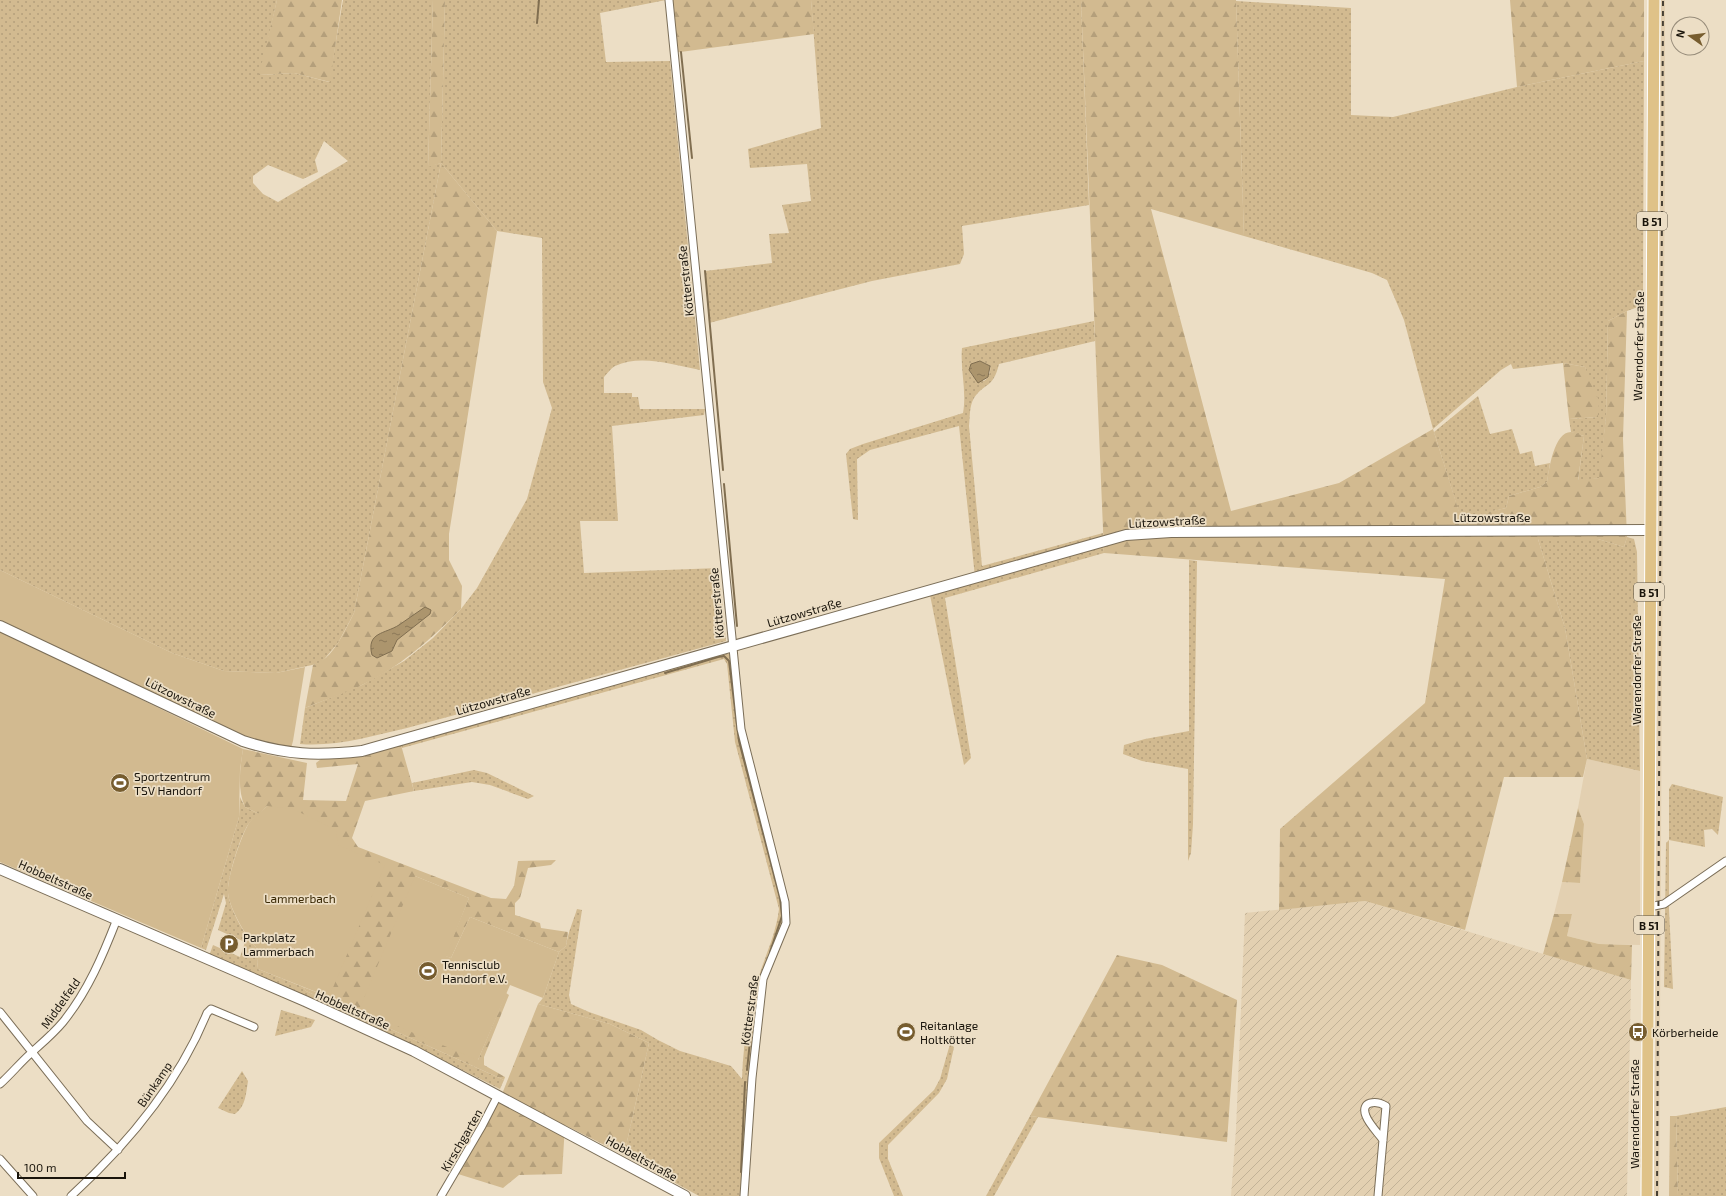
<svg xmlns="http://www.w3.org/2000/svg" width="1726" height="1196" font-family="'Exo 2',sans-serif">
  <defs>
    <pattern id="industrial-furrows" width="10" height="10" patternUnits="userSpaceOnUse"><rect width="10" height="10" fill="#e3d0b1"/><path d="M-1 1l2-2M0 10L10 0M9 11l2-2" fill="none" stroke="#c2b297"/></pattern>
    <pattern id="grass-dots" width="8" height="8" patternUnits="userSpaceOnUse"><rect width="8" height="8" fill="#d2ba90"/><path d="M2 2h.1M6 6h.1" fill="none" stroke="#b49f7b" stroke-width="1.8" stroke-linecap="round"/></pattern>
    <pattern id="forest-firs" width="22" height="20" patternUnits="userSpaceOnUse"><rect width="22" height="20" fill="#d2ba90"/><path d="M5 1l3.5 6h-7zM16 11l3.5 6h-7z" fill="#b49f7b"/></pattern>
    <pattern id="water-ripples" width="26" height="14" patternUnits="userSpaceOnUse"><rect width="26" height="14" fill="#ac956d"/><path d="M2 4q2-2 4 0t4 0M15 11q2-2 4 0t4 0" fill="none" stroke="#8b7858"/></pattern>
  </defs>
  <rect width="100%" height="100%" fill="#ecdec5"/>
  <path fill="#e3d0b1" d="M1661,0H1665V141L1659,1196H1654Z
    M1587,759L1640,771V945L1599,944L1567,936L1572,914H1554L1562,882L1580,883L1584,824L1578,808Z"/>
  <path fill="url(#industrial-furrows)" d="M1365,901L1631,980L1627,1196H1231L1236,1129L1245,913Z"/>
  <path fill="url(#grass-dots)" fill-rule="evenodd" d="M0,0H277L260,75L294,73L329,82L343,0H433L428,166L441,163L445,0H666L600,13L606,62L670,61L700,370C673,365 641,354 615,366C611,368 607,374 604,377V393H632V397H638L640,409H705L704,415L612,426L618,521H580L584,573L719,568L726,641L407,728C372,736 336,747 300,744L305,708L362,685L404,661L433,638L461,609L477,588L527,499L552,408L543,382L542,238L497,231L441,163L354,613L338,643L321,663L276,673L224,671L172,653L0,570ZM324,141L348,161L278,202L263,194L253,183V176L268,165L303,179L318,172L315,160Z
    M811,0H1081L1089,205L962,226L964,254L960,264L872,281L709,323L705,271L772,263L769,234L789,233L782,205L811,201L807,164L750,168L748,149L821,128Z
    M1236,1L1351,8V115L1393,117L1517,87L1644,61L1643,293L1638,299V307L1627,311L1608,321L1606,417L1600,478L1578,481L1584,436L1571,432L1569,419L1598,417L1585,367L1563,363L1513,369L1511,364L1501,370L1433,429L1404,320L1387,280L1372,273L1244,236Z
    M1094,321L1095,341L999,364C993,389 985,382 974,398C969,406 970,418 969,426L982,566L1103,533L1104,553L945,598L971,758L964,765L929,590L975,577L959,426L870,450L857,459L858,520L853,519L846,454L850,449L863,444L963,413C967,391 960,370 962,348ZM980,361L990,366C991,372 989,377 984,381C977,379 972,378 969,370Z
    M1478,396L1490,434L1512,429L1520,454L1532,451L1535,466L1550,463L1547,482L1540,487L1509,496L1506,508L1461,519L1434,432Z
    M1627,537L1634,539L1637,552L1640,771L1587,759L1565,628L1538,539H1598L1624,547Z
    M1189,560L1197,561L1193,824L1191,853L1188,861V769L1142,761L1123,754L1124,745L1145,739L1189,731Z
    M722,652L728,653L733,658L741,729L785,902L786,923L763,979L742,1196H699L624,1155L649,1043L610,1024L538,1004L543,998L559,952L566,946C568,932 573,922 577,909L582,910L569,995L571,1004L589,1012L641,1030L658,1040L680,1051L731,1066L742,1079C743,1046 748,1011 758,979C765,956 776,934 779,909L735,742L727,664L724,659L402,748L401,745Z
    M474,770L487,773L534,796L528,799L490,785L472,782L414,791L412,783Z
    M1672,784L1723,797L1718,835L1712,829L1704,830L1705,847L1669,840V910L1673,989L1664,987L1666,843L1669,840V789Z
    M240,797L245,807L259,814C256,816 252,819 250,822C241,832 227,879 228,892C228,906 246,938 256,947L258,969L303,987L306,991L504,1080L500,1089L407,1042L209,956L213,945L240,957L245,942L218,930L226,903L224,894L206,950L201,948L239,817Z
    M281,1010L315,1020L311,1027L275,1036Z
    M950,1044L954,1047L947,1079L939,1093L888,1145V1159L903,1196H894L879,1158V1143L934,1090L940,1079Z
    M242,1071L248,1081C246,1093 246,1106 235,1114L229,1113L218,1108Z
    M1726,1107V1196H1678L1676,1116Z
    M1030,1116L1038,1117L994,1196H986Z"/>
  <path fill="url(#forest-firs)" d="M277,0H342L330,82L294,73L259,75Z
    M433,0H445L441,163L497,231L449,534V560L462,586L461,609C431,639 400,667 362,685C344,694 324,700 305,708L313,665C333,660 345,630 354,613L441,163L428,167Z
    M669,0H811L814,34L673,53Z
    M1081,0H1236L1244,236L1151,209L1231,511L1339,483L1433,429L1461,518L1506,508L1509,496L1540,487L1547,482C1549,469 1554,432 1571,432C1575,432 1580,435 1584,436L1578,480L1599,478L1606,417L1608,321L1627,311L1623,439L1627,537L1624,547L1598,539H1538L1565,628L1587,759L1583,777H1504L1465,930L1365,901L1279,910L1280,829L1425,703L1445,579L1104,553Z
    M1510,0H1644V61L1517,87Z
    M1563,363L1585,367L1599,401L1598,417L1569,419Z
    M401,745L414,791L365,801L352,838L358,847L491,898L506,899L514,886L518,861L556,860L551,865L528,868L520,898L515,903V915L540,923L541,928L568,932L566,946L559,952L470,917L451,958L445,956L469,898L415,876L478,1060L506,993L509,995L484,1057V1065L505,1077L504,1080L306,991L303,987L329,997L338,845L267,806L259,814L245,807C237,789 240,768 243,749L307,763L303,800L346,801L358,764L317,768L316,763L321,759Z
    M1578,808L1584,824L1580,883L1562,882Z
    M1554,914H1572L1567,936L1599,944L1632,945L1631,980L1543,954Z
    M1117,955L1162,965L1237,1000L1227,1142L1030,1116Z
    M538,1004L610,1024L649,1043L624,1155L565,1125L562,1174L519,1175L503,1188L458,1174L500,1099Z
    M1670,1116H1676L1678,1196H1669Z"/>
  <path fill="#d2ba90" d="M0,570L172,653L224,671L276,673L305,667L293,741L291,748L243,738L0,621Z
    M0,631L243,749L240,770L239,817L201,948L0,862Z
    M267,806L293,809L336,830L338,845L385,865L329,997L258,969L256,947C246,937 229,907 228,893C227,878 241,836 249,823C253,817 262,811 267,806Z
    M415,876L469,898L446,956L451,958L470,917L559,952L543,998L510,985L478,1060L359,1010Z"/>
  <path fill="url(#water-ripples)" stroke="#806e50" d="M980,361L990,366L988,377L978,383L969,370L971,364Z
    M425,607L431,610L430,614L397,640L392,651L377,658L372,655C366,632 385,634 399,625C408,619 416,613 425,607Z"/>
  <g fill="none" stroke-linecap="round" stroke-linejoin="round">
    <path stroke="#806e50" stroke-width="2" d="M537,23L539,0
      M681,52L692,158
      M705,271L723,470
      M724,484L737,626
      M665,673L718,657L724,656L729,661L739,741L780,898L782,916L770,952
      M747,1070L753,1013L759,988
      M741,1172L745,1082"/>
    <defs>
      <path id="street" d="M669,0L741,729L785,902L786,923L763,979L752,1078L744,1196
        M1649,907L1664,904L1726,861
        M0,1012L87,1121L118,1150
        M0,1084C11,1074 20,1063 30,1054C42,1043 53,1034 63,1022C88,991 103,955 117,919
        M0,1159L33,1196
        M71,1196C127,1145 178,1084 207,1013L211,1009L254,1027
        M441,1196L482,1126L498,1095
        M1378,1196L1386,1106C1376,1100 1360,1101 1366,1116C1369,1124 1378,1133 1383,1140"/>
      <path id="secondary" d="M0,626L243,741C286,755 317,756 362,751L1126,535L1171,532L1649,530
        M0,869L305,1001L414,1051L685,1196"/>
      <path id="primary" d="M1647,1196L1654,0"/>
    </defs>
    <use href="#street" stroke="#7b6e58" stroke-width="9"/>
    <use href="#secondary" stroke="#7b6e58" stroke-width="12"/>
    <use href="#primary" stroke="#fff" stroke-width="13"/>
    <use href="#street" stroke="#fff" stroke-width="7"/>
    <use href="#secondary" stroke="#fff" stroke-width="10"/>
    <use href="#primary" stroke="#dfc288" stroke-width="11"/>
    <path stroke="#474034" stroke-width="2" stroke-dasharray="5 5" stroke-linecap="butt" d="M1657,1196L1663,0"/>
  </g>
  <defs>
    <symbol id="stadium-disc" viewBox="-11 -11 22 22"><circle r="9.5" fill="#775d2f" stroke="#ecdec5"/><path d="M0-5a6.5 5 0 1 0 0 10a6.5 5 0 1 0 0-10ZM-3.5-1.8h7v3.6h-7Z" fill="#fff"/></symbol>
    <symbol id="parking-disc" viewBox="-11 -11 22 22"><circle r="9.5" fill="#775d2f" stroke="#ecdec5"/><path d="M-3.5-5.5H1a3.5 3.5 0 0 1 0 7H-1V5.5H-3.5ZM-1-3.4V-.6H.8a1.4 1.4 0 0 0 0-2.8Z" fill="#fff"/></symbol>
    <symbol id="bus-disc" viewBox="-11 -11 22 22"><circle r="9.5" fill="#775d2f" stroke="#ecdec5"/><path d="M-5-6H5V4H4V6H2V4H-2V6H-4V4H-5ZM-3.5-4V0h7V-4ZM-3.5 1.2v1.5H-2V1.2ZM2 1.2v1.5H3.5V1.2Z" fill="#fff"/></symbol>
  </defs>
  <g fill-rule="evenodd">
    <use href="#stadium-disc" x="109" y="772" width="22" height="22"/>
    <use href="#parking-disc" x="218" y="933" width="22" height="22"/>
    <use href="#stadium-disc" x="417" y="960" width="22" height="22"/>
    <use href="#stadium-disc" x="895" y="1021" width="22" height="22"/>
    <use href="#bus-disc" x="1627" y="1021" width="22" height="22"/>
  </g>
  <g text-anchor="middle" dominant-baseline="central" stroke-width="3.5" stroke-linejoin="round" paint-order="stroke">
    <g fill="#ecdec5" stroke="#585143" stroke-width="1">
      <rect x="1637" y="212" width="30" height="18" rx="3"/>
      <rect x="1634" y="583" width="30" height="18" rx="3"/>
      <rect x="1634" y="916" width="30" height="18" rx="3"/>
    </g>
    <g font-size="11" font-weight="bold" fill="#19140b">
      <text x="1652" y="221">B 51</text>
      <text x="1649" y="592">B 51</text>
      <text x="1649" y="925">B 51</text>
    </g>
    <g font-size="12" fill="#19140b" stroke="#ecdec5">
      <text transform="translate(685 281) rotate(-96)">Kötterstraße</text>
      <text transform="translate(1638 346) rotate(-89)">Warendorfer Straße</text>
      <text x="1492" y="517">Lützowstraße</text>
      <text transform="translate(1167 521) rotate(-3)">Lützowstraße</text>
      <text transform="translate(716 603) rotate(-95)">Kötterstraße</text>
      <text transform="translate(804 612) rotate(-16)">Lützowstraße</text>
      <text transform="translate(1636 670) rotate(-90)">Warendorfer Straße</text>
      <text transform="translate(181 697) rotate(26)">Lützowstraße</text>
      <text transform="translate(493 700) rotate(-16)">Lützowstraße</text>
      <text transform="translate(56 879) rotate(24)">Hobbeltstraße</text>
      <text transform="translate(60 1003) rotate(-55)">Middelfeld</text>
      <text transform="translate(353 1009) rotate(24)">Hobbeltstraße</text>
      <text transform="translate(749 1010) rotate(-82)">Kötterstraße</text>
      <text transform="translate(154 1084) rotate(-56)">Bünkamp</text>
      <text transform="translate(1634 1114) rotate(-90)">Warendorfer Straße</text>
      <text transform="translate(461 1140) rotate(-60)">Kirschgarten</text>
      <text transform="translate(642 1158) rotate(29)">Hobbeltstraße</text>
    </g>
    <g font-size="12" fill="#19140b" stroke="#ecdec5" text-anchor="start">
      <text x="134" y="776">Sportzentrum<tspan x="134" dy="14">TSV Handorf</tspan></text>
      <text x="243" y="937">Parkplatz<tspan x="243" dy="14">Lammerbach</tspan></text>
      <text x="442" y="964">Tennisclub<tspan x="442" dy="14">Handorf e.V.</tspan></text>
      <text x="920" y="1025">Reitanlage<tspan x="920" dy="14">Holtkötter</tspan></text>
      <text x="1652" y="1032">Körberheide</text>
    </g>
    <g font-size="12" fill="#392804" stroke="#ecdec5">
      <text x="300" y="898">Lammerbach</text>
    </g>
  </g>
  <g transform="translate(1690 36) rotate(284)"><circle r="19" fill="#ecdec5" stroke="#988d7b"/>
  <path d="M0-3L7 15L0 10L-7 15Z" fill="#775d2f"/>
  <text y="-6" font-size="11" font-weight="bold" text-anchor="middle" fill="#19140b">N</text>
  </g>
  <path d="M18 1172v6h107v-6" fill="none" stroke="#19140b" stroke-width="2"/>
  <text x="24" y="1172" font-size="12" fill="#19140b" stroke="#ecdec5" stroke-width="3" paint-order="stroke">100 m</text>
</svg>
